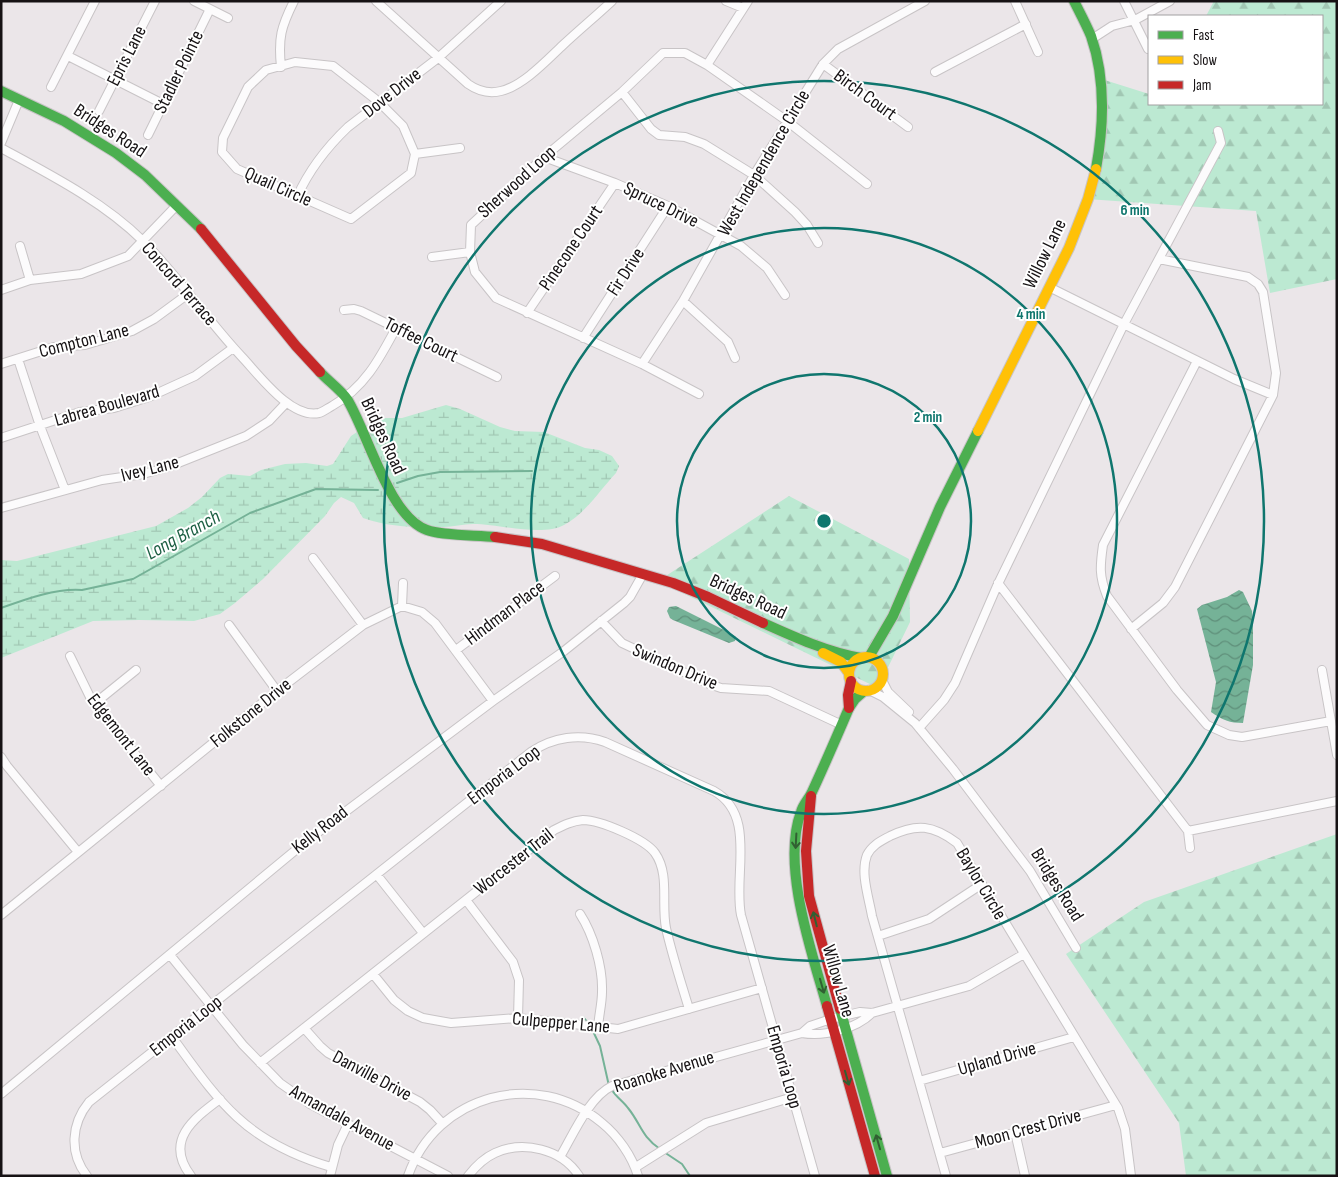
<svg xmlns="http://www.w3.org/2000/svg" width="1338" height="1177" font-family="'Sofia Sans Condensed',sans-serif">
  <defs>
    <pattern id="forest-firs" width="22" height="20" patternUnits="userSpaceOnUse" patternTransform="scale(1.25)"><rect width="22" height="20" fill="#bce9d2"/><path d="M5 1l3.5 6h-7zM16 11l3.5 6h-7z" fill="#a1c7b3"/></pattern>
    <pattern id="wetland-marsh" width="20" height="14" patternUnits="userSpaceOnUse" patternTransform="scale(1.25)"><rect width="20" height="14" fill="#bce9d2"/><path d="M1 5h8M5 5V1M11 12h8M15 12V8" fill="none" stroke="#a1c7b3"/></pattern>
    <pattern id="water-waves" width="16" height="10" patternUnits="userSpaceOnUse" patternTransform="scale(1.25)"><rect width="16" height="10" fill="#75b297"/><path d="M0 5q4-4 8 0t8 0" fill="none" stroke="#5f8f7a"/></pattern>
  </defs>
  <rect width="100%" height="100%" fill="#ebe6e9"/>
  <path fill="url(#forest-firs)" d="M1214,1H1337V279L1270,293L1256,211L1087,199L1103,119L1095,77L1149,94V104H1322V16H1206Z
    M789,496L909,559L910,622L878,688L658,581Z
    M1337,834V1176H1186L1179,1123L1066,954L1144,902Z"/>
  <path fill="url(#wetland-marsh)" d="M446,405L460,409L500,427L515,431L544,432L585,448L599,450L612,456L619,466L616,473C600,490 585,514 564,525C542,537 499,524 473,524C463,524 453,527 443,527C415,528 389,527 363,518L354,503L341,497L334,503L325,516L263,579L235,603L220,614L194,621L139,620L93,621L1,658V560L17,561L156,526L188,508L202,497L220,478L228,474L250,476L261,470L285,464L306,463L327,466L333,464L351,436L369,424L385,418H402Z"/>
  <path fill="url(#water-waves)" d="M1239,590L1243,592L1252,611L1253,623V665L1243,723C1230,723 1222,720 1211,712L1216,682L1197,609L1202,605L1227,597Z
    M676,606L730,633L736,637L735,641L729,643L673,620L670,618L667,611L669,607Z"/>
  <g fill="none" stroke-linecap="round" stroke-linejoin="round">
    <path stroke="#75b297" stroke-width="2" d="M397,483L418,476L440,472L532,471
      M1,608C26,599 56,588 82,590L133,579L250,513L316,489L378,490
      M583,1017L588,1023
      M592,1029L600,1046L609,1086
      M612,1090C616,1097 623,1101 628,1108C641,1124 641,1136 660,1149
      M664,1152L682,1164L690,1176"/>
    <defs>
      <path id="street" d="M194,1L228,18
        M376,1L468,84C478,91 489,94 501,91C523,86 547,60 563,45C579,30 596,16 612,1
        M726,1L743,8
        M1015,1L1038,52
        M1124,1L1148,49
        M1092,39L1112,26L1135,20L1170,1
        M68,56L163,104
        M295,62L333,66L379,102L403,126L415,154L411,173L351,219L237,169L222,152L223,138L248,87L266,70Z
        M823,64L908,127
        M707,65L748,1
        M281,67C278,38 281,27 294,1
        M935,72L1026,24
        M51,87L95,1
        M622,92L651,129L659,135L685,137L704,144L754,175L795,212L807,225L818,243
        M99,111L155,1
        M148,135L210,9
        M1,143L19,100
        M1,148C49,174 104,202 143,241C179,277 207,320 242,357C259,375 291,419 319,413C323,412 328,408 332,406C364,388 379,360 396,328
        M415,154L460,148
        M544,157L615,183L668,206L741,246L767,268L785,295
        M297,197C309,170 327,147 348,127L438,58L501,1
        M20,246L30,280
        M432,257L470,252
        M1049,287L1234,379L1273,395
        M1,290L30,280L81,274L128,256L177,205
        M683,301L728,342L735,358
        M344,310L354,309L361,311L497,377
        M527,313L615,183
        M583,338L668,206
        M18,359L40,426L65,490
        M1197,361L1103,545C1100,566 1099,576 1107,596L1177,690L1207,725L1229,735L1242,737L1331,721
        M1,364L54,347L85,345L132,331L154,319L188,294
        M642,364L683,301L754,175L823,64L838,49L925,1
        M699,394L642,364L496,298L475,272L470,252L471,225L544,157L622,92L663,53H685L707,65L787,121L867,184
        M1,438L80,412L114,408L149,397L195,376L233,348
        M1,508L102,480L143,474L168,467L246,436L269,421L286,403
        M313,558L363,625
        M998,583L1188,831L1190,848
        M402,606L403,583
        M601,621L622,643L709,684L721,688L769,691L842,725
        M229,625L277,691
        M1131,629L1163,603L1175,587L1273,395L1276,373L1263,292L1258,284L1248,277L1159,259
        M456,650L555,576
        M70,656L91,699L161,786
        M1322,670L1337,755
        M882,680L888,692L909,712
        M869,690L883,697L915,723L953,769L1030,871L1076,948
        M94,704L136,670
        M919,728L944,700L955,683L997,586L1124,324L1221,143L1218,131
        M1,757L7,766L78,852
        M1188,831L1337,801
        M377,875L423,933
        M466,900L513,962L519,980L518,1018
        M580,914C593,934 603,967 602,992C602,1003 599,1015 598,1027
        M1,915L277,691L363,625L402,606L422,612L435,623L493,701
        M878,936L929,919L982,884
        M170,955L243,1045L280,1083L310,1104L448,1176
        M373,974L394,1000L408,1011L423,1018L451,1023L518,1018L618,1029L762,988
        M304,1028L320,1046L328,1053L420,1102L430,1110L442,1123
        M802,1033L810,1026L831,1019L860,1012L872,1013L969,986L1024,954
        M172,1037C192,1064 212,1094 237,1117C263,1141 297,1157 331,1167
        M260,1063L554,830C564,825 572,821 583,820C600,820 645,839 655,853C670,874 661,904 666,928C672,955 681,982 689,1009
        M919,1081L1074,1037
        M1,1094L309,839L493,701L564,651L624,603L630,597L643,574
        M1015,1132L1025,1176
        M940,1153L1116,1105
        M560,1157C573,1135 589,1097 612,1086L802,1033C824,1037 856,1029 872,1013
        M636,1167L706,1123L793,1097
        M87,1176C69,1153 71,1124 89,1102L531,752C553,737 580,733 605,742L714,791C757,815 733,875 741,915L815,1176
        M191,1176C164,1141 193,1119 220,1099
        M330,1176L338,1145L348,1124
        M408,1176C436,1095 536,1067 602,1123C618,1136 632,1156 638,1176
        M468,1176C475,1167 484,1158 495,1153C523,1140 562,1149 579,1176
        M946,1176L872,916C869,898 860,873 867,855C872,845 881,841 890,836C917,823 933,825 957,843L1118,1108L1125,1129L1131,1176"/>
      <path id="fast" d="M1074,1C1080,13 1086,24 1091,36C1106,79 1104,125 1096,169
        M1,91L64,121L116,153L145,175L201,229
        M320,372C328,381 340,389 347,399C368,433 389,517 427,530C443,536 477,535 495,537
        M763,623C794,637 827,652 861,658
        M869,657L893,616L940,507L978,431
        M827,1006C812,953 781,865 801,812C803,804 809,799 812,792C825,764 837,736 849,708L855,699L864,691
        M840,1009L887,1176"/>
      <path id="slow" d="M978,431L1069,248L1088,199L1096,169
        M823,653L841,662L849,673
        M849 674a17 17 0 1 1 34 0a17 17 0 1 1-34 0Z"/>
      <path id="jam" d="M201,229L296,346L320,372
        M495,537L542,544L673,583L708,597L763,623
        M849,708L848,695L851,681
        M811,796L806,851L809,896L840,1009
        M827,1006L875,1176"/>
    </defs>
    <use href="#street" stroke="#c8c4c6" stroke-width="10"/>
    <use href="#fast" stroke="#c8c4c6" stroke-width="12"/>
    <use href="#slow" stroke="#c8c4c6" stroke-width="12"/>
    <use href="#jam" stroke="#c8c4c6" stroke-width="12"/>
    <use href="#street" stroke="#fcfbfc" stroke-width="8"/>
    <use href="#fast" stroke="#4caf50" stroke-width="10"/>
    <use href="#slow" stroke="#ffc107" stroke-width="10"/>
    <use href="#jam" stroke="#c62828" stroke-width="10"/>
  </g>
  <defs><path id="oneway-shaft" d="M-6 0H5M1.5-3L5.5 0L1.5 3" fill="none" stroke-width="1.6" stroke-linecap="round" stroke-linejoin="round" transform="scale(1.25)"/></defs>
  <g stroke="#316032">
    <use href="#oneway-shaft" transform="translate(796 841) rotate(93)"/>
    <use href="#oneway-shaft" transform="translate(815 919) rotate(-104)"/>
    <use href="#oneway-shaft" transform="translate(822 986) rotate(74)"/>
    <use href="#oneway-shaft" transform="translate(847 1078) rotate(74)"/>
    <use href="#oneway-shaft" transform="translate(878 1142) rotate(-106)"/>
  </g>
  <g fill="none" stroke="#0f766e" stroke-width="2.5">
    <circle cx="824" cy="521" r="147"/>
    <circle cx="824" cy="521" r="293"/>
    <circle cx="824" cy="521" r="440"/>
  </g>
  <g text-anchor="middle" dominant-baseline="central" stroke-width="4" stroke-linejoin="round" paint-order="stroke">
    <g font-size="19" fill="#161214" stroke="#fff">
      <text transform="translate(127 56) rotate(-63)">Epris Lane</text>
      <text transform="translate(179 72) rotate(-64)">Stadler Pointe</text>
      <text transform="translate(392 93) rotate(-38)">Dove Drive</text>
      <text transform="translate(865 95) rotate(36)">Birch Court</text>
      <text transform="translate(110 131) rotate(33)">Bridges Road</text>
      <text transform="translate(764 163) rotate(-60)">West Independence Circle</text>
      <text transform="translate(517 182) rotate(-42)">Sherwood Loop</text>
      <text transform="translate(278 187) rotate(24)">Quail Circle</text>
      <text transform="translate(661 205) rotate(26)">Spruce Drive</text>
      <text transform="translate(571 248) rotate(-56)">Pinecone Court</text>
      <text transform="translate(1045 254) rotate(-64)">Willow Lane</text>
      <text transform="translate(626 272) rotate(-57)">Fir Drive</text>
      <text transform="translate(179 284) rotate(49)">Concord Terrace</text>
      <text transform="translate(421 340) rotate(26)">Toffee Court</text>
      <text transform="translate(84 341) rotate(-14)">Compton Lane</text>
      <text transform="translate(107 406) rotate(-16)">Labrea Boulevard</text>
      <text transform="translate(383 436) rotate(65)">Bridges Road</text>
      <text transform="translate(150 469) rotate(-14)">Ivey Lane</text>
      <text transform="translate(748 597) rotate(25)">Bridges Road</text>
      <text transform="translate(505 613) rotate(-37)">Hindman Place</text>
      <text transform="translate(675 667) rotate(23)">Swindon Drive</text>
      <text transform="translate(251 713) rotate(-39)">Folkstone Drive</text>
      <text transform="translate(121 735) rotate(52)">Edgemont Lane</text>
      <text transform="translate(504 775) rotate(-37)">Emporia Loop</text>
      <text transform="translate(320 830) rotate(-38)">Kelly Road</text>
      <text transform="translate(514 862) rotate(-38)">Worcester Trail</text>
      <text transform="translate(981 884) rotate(59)">Baylor Circle</text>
      <text transform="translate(1057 885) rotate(58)">Bridges Road</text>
      <text transform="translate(838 981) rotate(74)">Willow Lane</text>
      <text transform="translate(561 1023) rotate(5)">Culpepper Lane</text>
      <text transform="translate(186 1026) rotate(-38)">Emporia Loop</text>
      <text transform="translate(997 1059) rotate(-16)">Upland Drive</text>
      <text transform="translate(784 1067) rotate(74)">Emporia Loop</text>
      <text transform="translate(664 1072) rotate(-17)">Roanoke Avenue</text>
      <text transform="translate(372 1076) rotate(28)">Danville Drive</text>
      <text transform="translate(342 1118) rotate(29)">Annandale Avenue</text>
      <text transform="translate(1028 1129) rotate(-15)">Moon Crest Drive</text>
    </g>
    <g font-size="20" font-style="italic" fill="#1c5f43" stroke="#fff">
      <text transform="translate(183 535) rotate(-29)">Long Branch</text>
    </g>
  </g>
  <circle cx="824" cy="521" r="8" fill="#0f766e" stroke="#fff" stroke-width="2.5"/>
  <g font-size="15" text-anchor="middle" font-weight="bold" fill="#0f766e" stroke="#fff" stroke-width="4" stroke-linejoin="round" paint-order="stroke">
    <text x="1135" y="215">6 min</text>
    <text x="1031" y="319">4 min</text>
    <text x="928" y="422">2 min</text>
  </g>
  <rect width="1338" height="1177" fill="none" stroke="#161214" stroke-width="5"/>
  <rect x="1148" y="15" width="175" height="90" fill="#ffffff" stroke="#a2a0a1"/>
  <rect x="1158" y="31" width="25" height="8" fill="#4caf50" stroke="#a2a0a1"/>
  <text x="1193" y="40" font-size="15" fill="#161214">Fast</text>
  <rect x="1158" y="56" width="25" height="8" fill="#ffc107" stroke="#a2a0a1"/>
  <text x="1193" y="65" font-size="15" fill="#161214">Slow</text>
  <rect x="1158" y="81" width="25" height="8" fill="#c62828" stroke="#a2a0a1"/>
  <text x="1193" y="90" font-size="15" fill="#161214">Jam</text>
</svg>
